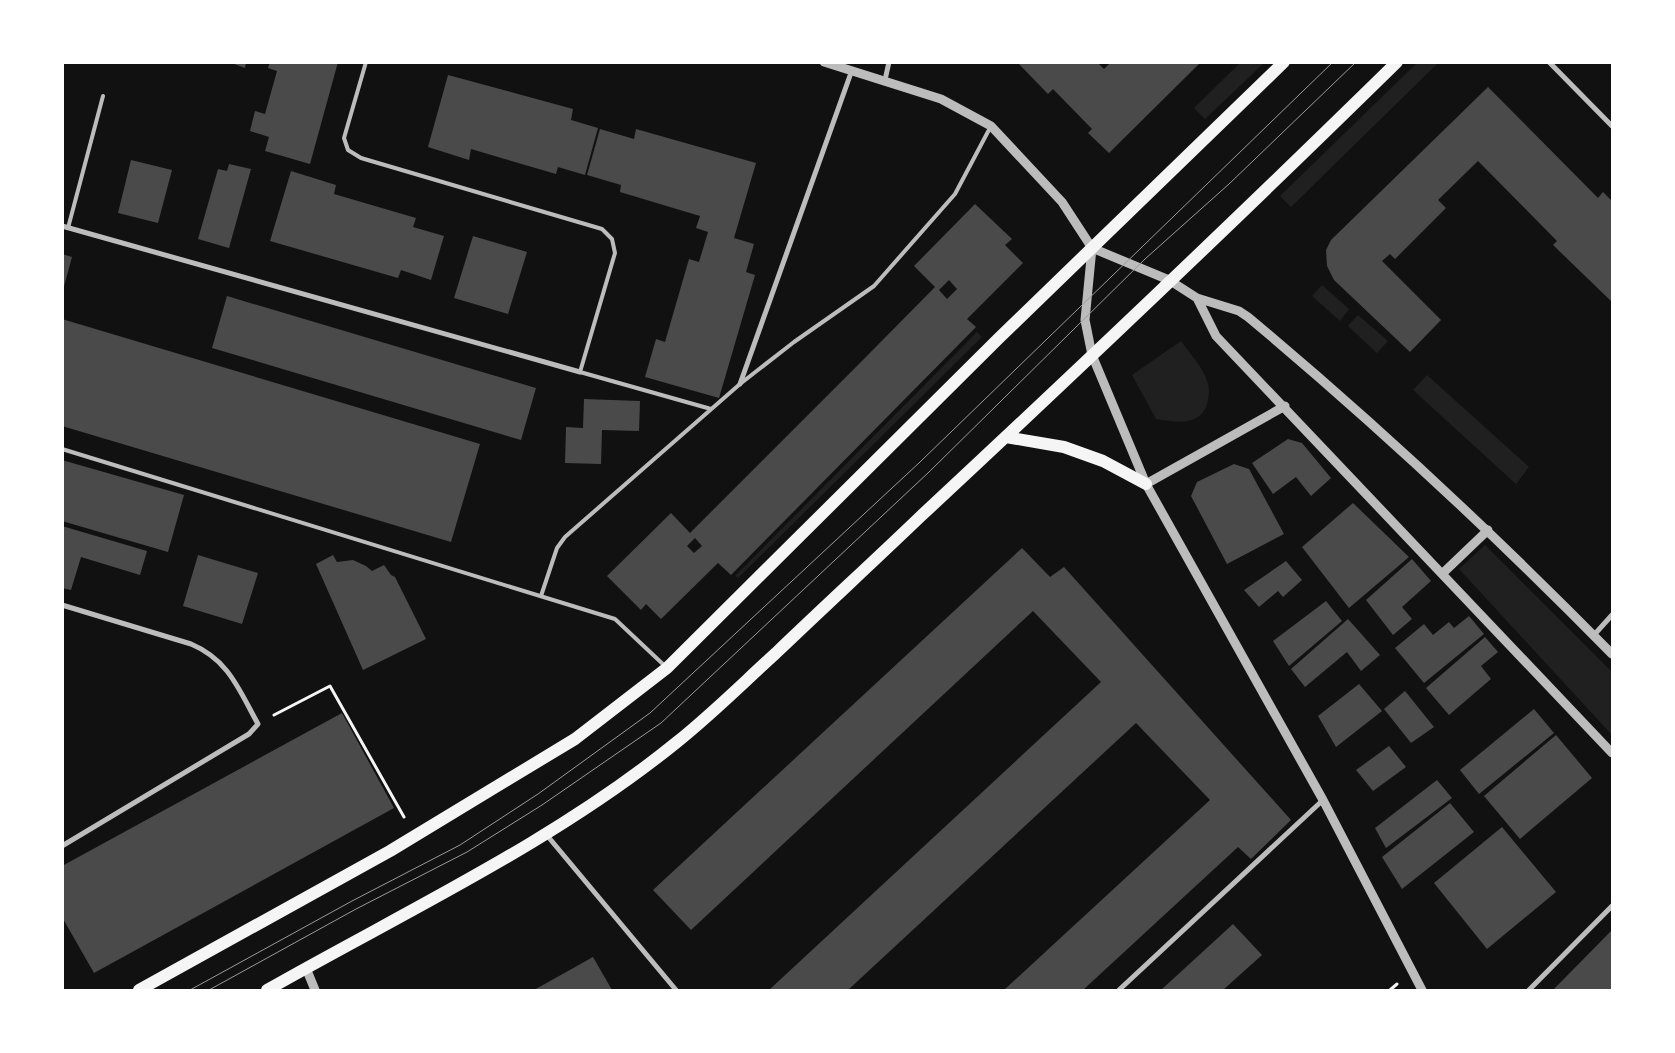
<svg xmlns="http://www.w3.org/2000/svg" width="1675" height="1053" font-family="Montserrat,sans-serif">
  <rect width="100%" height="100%" fill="#111"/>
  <path fill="#202020" d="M1241,62L1264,63L1205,119L1194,108Z
    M1417,63H1438L1291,207L1280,196Z
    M1322,285L1349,309L1340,321L1312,296Z
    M1358,315L1388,341L1377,353L1348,326Z
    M977,332L982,337L738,578L735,576Z
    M1181,341C1189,353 1203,367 1207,381C1210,388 1209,397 1207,404C1200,427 1175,422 1156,419L1132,375Z
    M1427,375L1529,467L1516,484L1413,390Z
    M1485,545L1612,672V735L1459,569Z"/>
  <path fill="#4a4a4a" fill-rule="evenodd" d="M229,62H246L245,68Z
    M270,62H338L310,164L265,151L269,137L250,131L255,111L265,114L277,71L268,68Z
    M1017,62H1097L1104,69L1111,62H1201L1109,153L1088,133L1092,129L1053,89L1048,94Z
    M448,75L573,109L571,120L598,128L585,175L558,167L556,174L471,149L469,160L428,147Z
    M1488,87L1598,198L1603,192L1612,201V302L1553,245L1557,241L1478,161L1438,200L1446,208L1395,259L1390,254L1382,261L1441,320L1410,352L1334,280L1327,266L1326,250L1331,240Z
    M600,129L634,139L636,129L756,163L734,238L754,244L746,272L755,275L719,398L645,377L656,339L665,342L689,259L699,262L708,232L696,228L700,216L620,192L621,185L587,175Z
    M131,160L172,170L158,223L118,213Z
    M229,164L251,169L229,248L198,239L218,169L227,171Z
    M291,171L336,185L334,194L416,218L413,227L444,236L431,280L401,270L398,278L270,241Z
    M975,204L1012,239L1005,245L1023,263L967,319L976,327L731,575L718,563L661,619L646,604L641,610L607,576L671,513L690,533L854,369L935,287L914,266ZM949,280L957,289L947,299L939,290ZM695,538L702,546L694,553L687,546Z
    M473,236L527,252L508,314L454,298Z
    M62,254L72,257L63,290H62Z
    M227,296L536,388L521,440L212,348Z
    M62,319L480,444L451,542L62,426Z
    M584,399L640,401L639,431L602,430L601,464L565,463L566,427L583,428Z
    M1288,439L1302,443L1331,478L1311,496L1296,477L1273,494L1252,463Z
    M62,460L184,495L168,552L62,521Z
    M1234,464L1249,469L1284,534L1227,564L1191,496L1197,482Z
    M1353,503L1409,557L1349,608L1302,547Z
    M62,526L147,551L140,575L81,557L71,590L62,588Z
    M1022,548L1050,577L1064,567L1291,820L1251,859L1238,847L1083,990H1004L1210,800L1136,723L848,990H769L1101,682L1033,611L691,930L653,890Z
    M198,555L258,573L242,624L183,606Z
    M333,555L337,562L353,560L366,566L372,571L384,565L391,575L395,577L426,639L363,670L316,564Z
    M1412,559L1431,581L1402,607L1412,619L1393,635L1366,600Z
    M1286,561L1302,580L1283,597L1278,591L1259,607L1244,590Z
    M1326,601L1342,621L1289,666L1273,641Z
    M1469,616L1484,634L1424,683L1395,648L1424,624L1433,635L1449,622L1454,628Z
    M1348,619L1380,655L1361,671L1347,652L1305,687L1291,669Z
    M1485,637L1498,652L1481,666L1491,679L1449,715L1426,688Z
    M1359,684L1382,711L1336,747L1318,716Z
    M1405,691L1434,727L1411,743L1384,709Z
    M1534,709L1554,733L1479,794L1460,770Z
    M342,713L394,808L94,973L62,917V866Z
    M1556,735L1592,778L1520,839L1484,796Z
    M1389,746L1406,767L1373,791L1356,770Z
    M1437,780L1452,798L1386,848L1375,828Z
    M1450,803L1474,832L1402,889L1382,857Z
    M1502,827L1556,892L1487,949L1434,883Z
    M1233,924L1262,955L1223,990H1161Z
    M1612,930V990H1553Z
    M593,957L612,990H534Z"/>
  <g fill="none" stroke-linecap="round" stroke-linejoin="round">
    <path stroke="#f5f5f5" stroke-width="3" d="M274,715L330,686L404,817
      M1390,990L1397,984"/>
    <path stroke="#bcbcbc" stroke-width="4" d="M366,62L344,138L348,150L361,158L602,229L612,239L615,253L580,372L711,409
      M68,228L103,96
      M62,449L615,619L666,667
      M541,596L557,548L565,537L740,384L794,342L874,286L955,194L991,126"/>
    <path stroke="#bcbcbc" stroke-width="5" d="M1549,62L1612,126
      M885,80L889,62
      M62,226L580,372
      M740,384L852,70
      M62,605L191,644C229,660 239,690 258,724L249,734L62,846
      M1594,635L1612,615
      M545,833L676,990
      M1119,990L1323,800
      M1529,990L1612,906"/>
    <path stroke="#bcbcbc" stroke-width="9" d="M824,62L941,99L991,126L1062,202L1092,248
      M1092,248L1085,320L1092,355L1146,484L1323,800L1422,990
      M1092,248L1169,280L1197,298L1239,311L1248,317C1375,423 1496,536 1612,654
      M1197,298L1216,336L1612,753
      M1146,484L1285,406
      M1443,573L1488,530
      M306,968L315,990"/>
    <path stroke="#f5f5f5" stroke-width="12" d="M1006,437L1064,447L1103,461L1146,484
      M139,990L390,851L575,739L667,668L999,338L1284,62
      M267,990C404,912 554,842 677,742C712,714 743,683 776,653C824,607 873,562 921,516C1081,367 1240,216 1397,62"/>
    <path stroke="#9a9a9a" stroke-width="1" d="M190,990L352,901L460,845L538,794L650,713L920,462L1333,62
      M209,990L356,909L467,852L542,805L661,723L929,472L1145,259L1229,184L1356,62"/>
  </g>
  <rect width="1675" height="1053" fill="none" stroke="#ffffff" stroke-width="128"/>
</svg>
